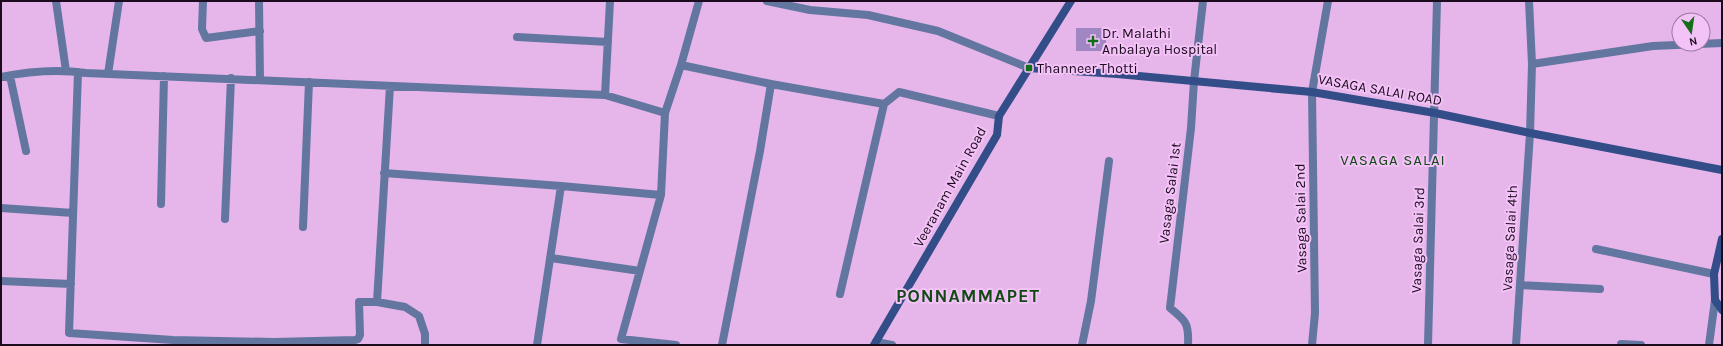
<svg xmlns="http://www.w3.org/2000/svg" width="1723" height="346" font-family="Karla,sans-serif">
  <rect width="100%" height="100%" fill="#e6b5ea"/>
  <path fill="#a086c2" d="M1076,28H1106V51H1076Z"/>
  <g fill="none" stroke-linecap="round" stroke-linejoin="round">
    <path stroke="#62769f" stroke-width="8" d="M56,1L66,71
      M203,1L202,29L206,38L260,31
      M259,1L260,80
      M767,1L810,10L868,15L938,31L1029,68
      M517,37L608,42
      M1532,64L1653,46L1722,43
      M681,65L699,1
      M78,72L69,333L173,340L274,342L355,340L358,339L360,335L359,302H377
      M108,74L119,1
      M10,76L26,151
      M1,77C30,71 57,69 86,73L605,95L665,113L681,65L771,84
      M390,86L377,302L405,307L419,316L425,334V345
      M605,95L610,1
      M665,113L661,195L621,339L676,345
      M384,173L561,186L537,345
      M561,186L661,195
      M161,204L164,76
      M1,208L73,213
      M225,219L231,78
      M303,227L309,82
      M1596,249L1714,274
      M551,258L640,271
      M1,281L71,284
      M1521,285L1600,289
      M840,294L884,104L899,92L999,116
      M876,342L892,345
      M722,345L760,151L771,84L884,104
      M1082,345L1091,301L1109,161
      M1188,345C1189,323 1186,321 1170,308L1191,128L1194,81L1203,1
      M1312,345L1315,313L1312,92L1328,1
      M1428,345L1437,1
      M1516,345L1530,133L1532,64L1529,1
      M1621,345V344L1641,345
      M1709,345L1715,300"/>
    <path stroke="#324d88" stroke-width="8" d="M1029,68L1117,74L1312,92L1435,113L1530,133L1722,170
      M1722,239L1714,274L1715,300L1722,310
      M874,345L997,135L999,116L1071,1"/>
  </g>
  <g fill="#136e1a" stroke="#f3c2f7" stroke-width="1.5">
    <path d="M1091 35h4v4h4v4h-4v4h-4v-4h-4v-4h4z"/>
    <rect x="1025" y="64" width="8" height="8" rx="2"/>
  </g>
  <g text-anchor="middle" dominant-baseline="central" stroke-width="4" stroke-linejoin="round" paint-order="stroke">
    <g font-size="14" fill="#1c0b1e" stroke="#f3c2f7" text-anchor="start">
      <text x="1102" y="33">Dr. Malathi<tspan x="1102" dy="16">Anbalaya Hospital</tspan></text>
      <text x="1037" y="68">Thanneer Thotti</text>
    </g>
    <g font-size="14" fill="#1c0b1e" stroke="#f3c2f7">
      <text transform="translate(1380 90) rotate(10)">VASAGA SALAI ROAD</text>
      <text transform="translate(950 187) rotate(-61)">Veeranam Main Road</text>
      <text transform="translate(1170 193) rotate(-83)">Vasaga Salai 1st</text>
      <text transform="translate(1301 218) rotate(-91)">Vasaga Salai 2nd</text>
      <text transform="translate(1510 238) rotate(-87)">Vasaga Salai 4th</text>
      <text transform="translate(1418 240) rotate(-88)">Vasaga Salai 3rd</text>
    </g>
    <g font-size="15" letter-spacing="1" fill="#114814" stroke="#f3c2f7">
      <text x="1393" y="160">VASAGA SALAI</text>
    </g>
    <g font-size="18" font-weight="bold" letter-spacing="1" fill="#114814" stroke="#f3c2f7">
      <text x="968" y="296">PONNAMMAPET</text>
    </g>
  </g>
  <rect width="1723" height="346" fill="none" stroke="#1c0b1e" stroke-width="4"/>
  <g transform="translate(1691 32) rotate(167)"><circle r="19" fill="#f3c2f7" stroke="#9d79a0"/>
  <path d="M0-3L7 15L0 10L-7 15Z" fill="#136e1a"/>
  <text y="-6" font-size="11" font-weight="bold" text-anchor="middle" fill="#1c0b1e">N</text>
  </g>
</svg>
